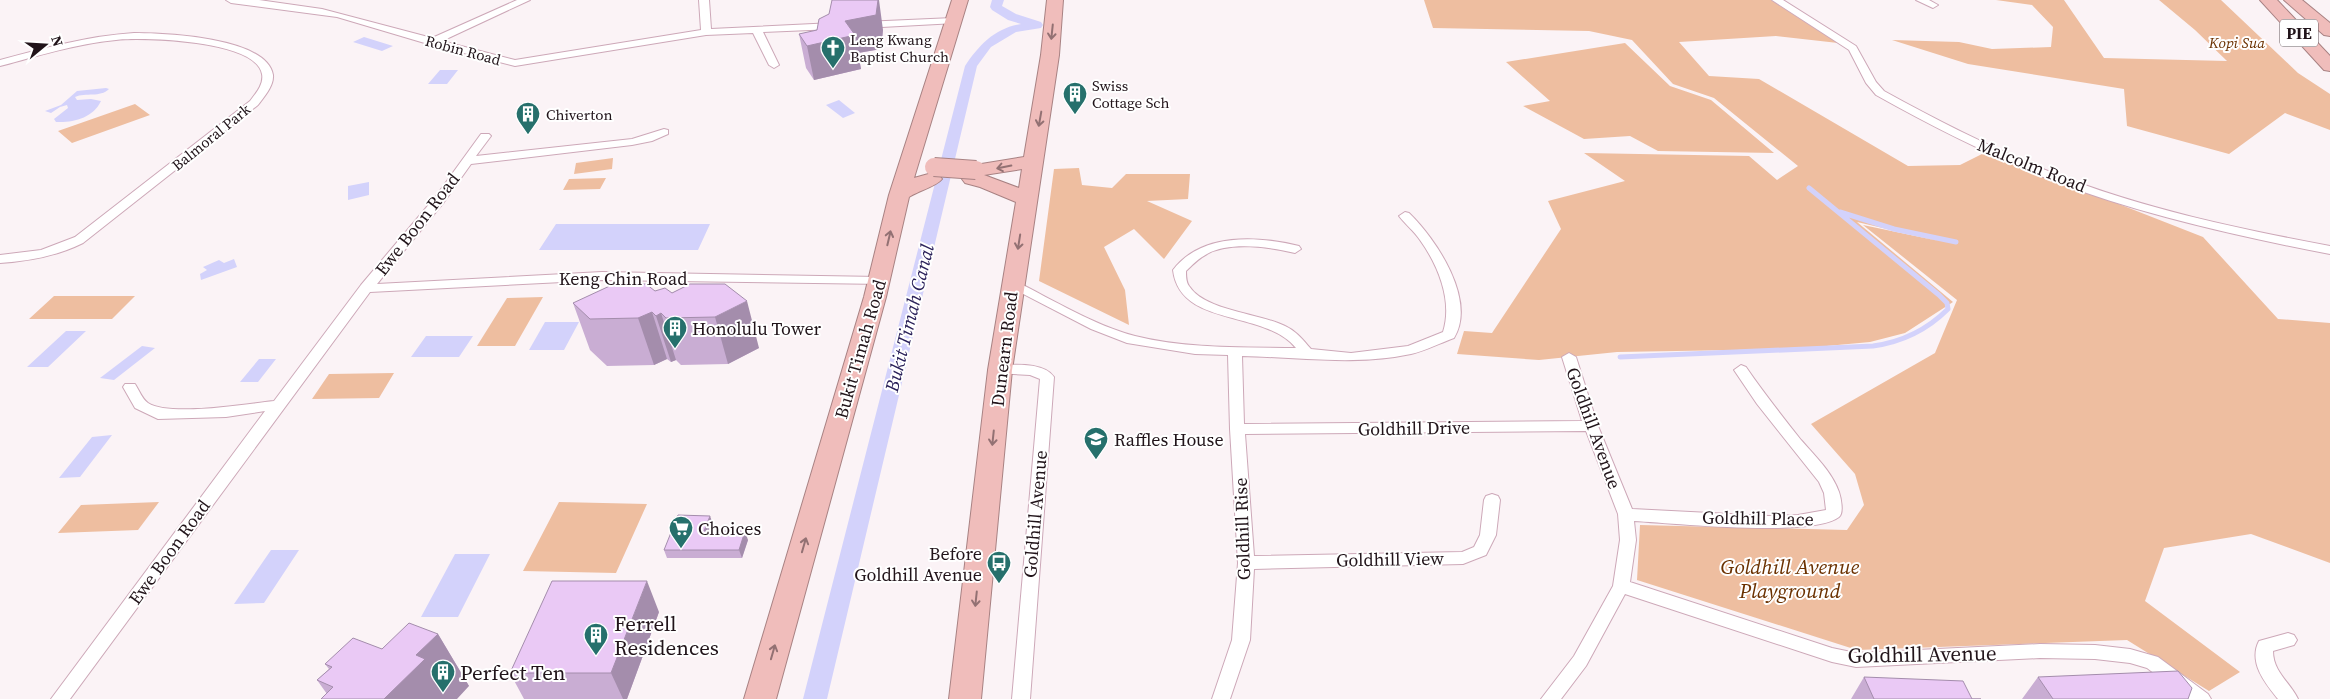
<svg xmlns="http://www.w3.org/2000/svg" width="2330" height="699" font-family="'Source Serif 4',serif">
  <rect width="100%" height="100%" fill="#fbf3f6"/>
  <path fill="#eebea0" d="M1424,0H1771L1838,43L1776,36L1679,42L1709,76L1759,79L1908,166L1960,165L1986,152L2203,237L2278,319L2330,323V563L2251,534L2164,548L2145,601L2240,672L2209,691L2127,640L1857,650L1637,580L1640,525L1847,530L1864,505L1855,474L1811,424L1935,353L1957,300L1863,225L1939,241L1857,222L1953,302L1905,333L1870,342L1794,349L1617,352L1539,360L1457,354L1464,331L1492,333L1561,229L1548,201L1625,181L1584,153L1749,156L1777,180L1798,166L1714,98L1673,84L1632,40L1589,31L1433,28Z
    M1996,0H2064L2104,58L2227,61L2195,30L2159,0H2221L2298,73L2330,94V130L2285,113L2229,154L2127,126L2124,89L1968,64L1892,40L1959,42L1992,49L2051,47L2053,27L2032,5Z
    M1625,43L1670,86L1711,100L1774,153L1658,151L1630,136L1584,139L1523,106L1550,101L1506,62Z
    M135,104L150,115L72,143L58,131Z
    M613,158L612,169L574,174L576,163Z
    M1079,168L1082,185L1112,188L1126,174H1190L1188,199L1147,201L1192,221L1164,259L1134,229L1104,247L1125,290L1129,325L1039,281L1054,169Z
    M606,178L600,189L563,190L569,179Z
    M54,296H135L112,319H29Z
    M543,297L515,346H477L507,298Z
    M394,373L379,398L312,399L329,374Z
    M159,502L138,530L58,533L81,505Z
    M559,502L647,504L616,573L523,571Z"/>
  <path fill="#d3d2fb" d="M364,37L393,46L382,51L353,42Z
    M440,70H458L447,84H428Z
    M106,88L109,89C100,98 86,92 75,97L77,100L91,99L101,101C93,118 73,123 56,122L54,119L68,108L67,105L60,107L51,113L45,111L61,105L77,91Z
    M839,100L855,113L843,118L826,105Z
    M369,182V195L348,200V186Z
    M556,224H710L698,250H539Z
    M234,259L237,267L201,280L200,274L207,270L203,267L219,260L224,263Z
    M545,322H579L564,350H529Z
    M66,331H86L48,367H27Z
    M426,336H473L459,357H411Z
    M142,346L155,348L114,380L100,378Z
    M259,359H276L258,382H240Z
    M112,435L80,477L59,478L92,437Z
    M271,550H299L264,603L234,604Z
    M455,554H490L458,617H421Z"/>
  <g fill="none" stroke-linecap="round" stroke-linejoin="round">
    <path stroke="#d3d2fb" stroke-width="5" d="M1840,212L1894,229L1956,242
      M1620,357L1873,346C1902,342 1927,330 1948,309L1947,303L1939,295L1809,188"/>
    <path fill="#d3d2fb" fill-rule="evenodd" d="M992,0H1004L1002,6L1016,14L1041,22L1043,25L1041,28L1016,32L991,47L977,66L827,699H803L965,66C979,45 995,28 1021,24L1008,20L992,10L990,7Z"/>
    <defs>
      <path id="street" d="M226,0H259L322,9L432,38L517,0H530L442,41L515,60L701,30L699,0H709L711,29L834,23L839,26L834,29L763,32L779,65L774,68L769,65L753,33L706,35L515,66L428,44L337,17L231,3Z
        M1772,0H1783L1856,46L1876,82L1884,91C1940,122 1998,151 2058,175C2144,209 2240,229 2330,246V254C2237,236 2139,214 2051,180C1991,156 1933,127 1876,95L1866,83L1849,50Z
        M1916,0H1929L1938,5L1933,8Z
        M953,18L956,19V23L863,28L858,25L863,22Z
        M134,33C163,33 267,37 273,75C274,86 264,97 258,105L83,243C57,256 29,261 0,263V255L41,250L75,237L250,101C256,93 264,84 262,74C256,40 142,37 116,40C76,44 38,56 0,66V60C44,48 88,36 134,33Z
        M664,129L668,130V134L652,141L632,145L471,164L444,202L377,284L602,272L879,277L884,278L885,281L884,284L602,280L370,292L70,699H51L265,411L226,417L158,419L135,408L123,387L125,384H135C139,390 142,399 148,403C170,417 245,404 274,401L361,285L436,196L481,134H489L491,136L476,156L632,139Z
        M1405,212L1409,213C1436,239 1477,300 1454,338C1440,343 1425,351 1411,354C1355,366 1298,357 1242,356L1244,424L1582,421L1562,357L1569,353L1576,357L1598,426L1632,509L1769,516L1798,515L1826,510L1824,493L1819,482L1757,404L1734,370L1741,365L1746,367C1763,392 1782,416 1801,440C1815,456 1832,472 1839,492C1841,498 1844,513 1839,517C1812,538 1672,523 1634,521L1636,540L1630,582L1832,648L1856,653L2040,644L2095,645L2130,649L2158,657L2208,694L2211,699H2188L2147,668L2130,663L2095,659L2040,658L1856,667L1832,662L1625,594L1586,666L1561,699H1541L1574,656L1613,586L1620,540L1618,514L1586,431L1245,434L1254,556L1462,552L1474,547L1480,535L1484,500L1486,496L1492,494L1498,496L1500,500L1496,535L1486,555L1463,564L1254,569L1250,640L1230,699H1212L1232,640L1238,563L1230,429L1228,355L1195,354L1127,343L1091,329L1006,285L1007,282H1017C1053,300 1096,326 1135,336C1187,349 1243,347 1296,348C1264,309 1180,328 1173,270C1202,232 1258,236 1299,246L1301,249L1295,253C1271,247 1229,241 1207,254C1199,258 1192,265 1186,271C1186,276 1186,282 1189,286C1205,311 1259,313 1285,326C1296,331 1303,340 1311,349L1351,353L1408,346L1443,332C1453,301 1438,265 1420,240C1414,231 1405,224 1399,216Z
        M1000,365C1015,365 1044,362 1054,377L1030,699H1012L1040,379L1030,375L995,373L993,370L995,367Z
        M2288,633L2294,635L2297,640L2294,645L2273,651C2273,672 2290,682 2298,699H2278C2265,683 2248,662 2259,641Z"/>
      <path id="highway" d="M952,0H968L914,178L932,173L939,175L942,179C937,186 918,191 909,197L886,297L776,699H744L864,297L889,195Z
        M1047,0H1063L1059,55L1012,370L981,699H949L988,370L1016,202L980,187L965,183L962,179L969,174L966,170L969,166L1024,157L1041,55ZM1022,169L1019,188L984,175Z
        M2260,0H2277L2330,56V71L2324,70Z
        M2284,0H2302L2330,23V36L2324,35Z"/>
    </defs>
    <use href="#street" stroke="#cda8b8" stroke-width="2"/>
    <use href="#highway" stroke="#a88283" stroke-width="2"/>
    <use href="#street" fill="#fff" fill-rule="evenodd"/>
    <use href="#highway" fill="#f0bdbb" fill-rule="evenodd"/>
    <defs>
      <path id="highway-bridge" d="M934,167L976,170"/>
    </defs>
    <use href="#highway-bridge" stroke="#a88283" stroke-width="20" stroke-linecap="butt"/>
    <use href="#highway-bridge" stroke="#f0bdbb" stroke-width="18"/>
  </g>
  <path fill="#c9add3" d="M883,30L881,49L858,53L861,69L814,80L806,68L799,34Z
    M690,284L759,348L728,364L681,365L676,360L671,362L667,359L654,365L607,366L590,350L573,303L655,291L672,293Z
    M713,524L710,531L748,540L742,558H667L664,550Z
    M659,612L627,699H524L510,673Z
    M438,634L469,686L327,694L317,680L329,669L325,664Z
    M1864,677L1972,699H1981H1851Z
    M2038,677L2188,699H2022Z"/>
  <path fill="#a48dac" d="M878,0H879L883,30L881,49L858,53L861,69L814,80L807,46Z
    M747,301L759,348L728,364L715,317Z
    M652,312L667,359L654,365L638,318Z
    M661,313L676,360L671,362L656,316Z
    M710,516L713,524L707,540L704,531Z
    M745,531L748,540L742,558L739,550Z
    M647,581L659,612L627,699H623L611,673Z
    M438,634L469,686L457,699H384L416,655Z"/>
  <path fill="#eac9f5" stroke="#a48dac" d="M832,0H878L876,15L845,21L855,35L807,46L799,34L817,30L819,19L829,14Z
    M614,284H646L655,291L665,288L672,293L690,284H725L747,301L715,317L666,318L661,313L656,316L652,312L638,318L590,319L573,303Z
    M678,515L710,516L704,531H745L739,550H664Z
    M552,581H647L611,673H510Z
    M409,623L438,634L416,655L425,659L384,699H321L333,687L317,680L332,667L325,664L353,638L382,649Z
    M2178,671L2192,688L2188,699H2053L2038,677Z
    M1864,677L1963,681L1972,699H1981H1874Z"/>
  <defs><path id="oneway-shaft" d="M-6 0H5M1.5-3L5.5 0L1.5 3" fill="none" stroke-width="1.6" stroke-linecap="round" stroke-linejoin="round" transform="scale(1.25)"/></defs>
  <g stroke="#937173">
    <use href="#oneway-shaft" transform="translate(1052 32) rotate(96)"/>
    <use href="#oneway-shaft" transform="translate(1040 119) rotate(100)"/>
    <use href="#oneway-shaft" transform="translate(1004 167) rotate(169)"/>
    <use href="#oneway-shaft" transform="translate(889 238) rotate(-77)"/>
    <use href="#oneway-shaft" transform="translate(1019 242) rotate(99)"/>
    <use href="#oneway-shaft" transform="translate(993 438) rotate(96)"/>
    <use href="#oneway-shaft" transform="translate(804 545) rotate(-74)"/>
    <use href="#oneway-shaft" transform="translate(976 599) rotate(96)"/>
    <use href="#oneway-shaft" transform="translate(773 652) rotate(-74)"/>
  </g>
  <defs>
    <symbol id="church-pin" viewBox="-11 -11 22 30"><path d="M0 17L-7.5 6A9.5 9.5 0 1 1 7.5 6Z" fill="#26706c" stroke="#fff"/><path d="M-1.2-6h2.4v3.5h3.3v2.4h-3.3V6h-2.4V-.1h-3.3v-2.4h3.3Z" fill="#fff"/></symbol>
    <symbol id="building-pin" viewBox="-11 -11 22 30"><path d="M0 17L-7.5 6A9.5 9.5 0 1 1 7.5 6Z" fill="#26706c" stroke="#fff"/><path d="M-4-6H4V6H1V3H-1V6H-4ZM-2.5-4.3h1.7v1.8h-1.7ZM.8-4.3h1.7v1.8H.8ZM-2.5-1h1.7V.8h-1.7ZM.8-1h1.7V.8H.8Z" fill="#fff"/></symbol>
    <symbol id="school-pin" viewBox="-11 -11 22 30"><path d="M0 17L-7.5 6A9.5 9.5 0 1 1 7.5 6Z" fill="#26706c" stroke="#fff"/><path d="M0-5L7-2L0 1L-7-2ZM-4 1L0 2.5L4 1V4Q0 6-4 4Z" fill="#fff"/></symbol>
    <symbol id="supermarket-pin" viewBox="-11 -11 22 30"><path d="M0 17L-7.5 6A9.5 9.5 0 1 1 7.5 6Z" fill="#26706c" stroke="#fff"/><path d="M-6-5.5h2.5l.6 2H6L4.5 2H-2.5L-4.4-4H-6ZM-1.5 3.2a1.3 1.3 0 1 0 .1 0ZM3 3.2a1.3 1.3 0 1 0 .1 0Z" fill="#fff"/></symbol>
    <symbol id="bus-pin" viewBox="-11 -11 22 30"><path d="M0 17L-7.5 6A9.5 9.5 0 1 1 7.5 6Z" fill="#26706c" stroke="#fff"/><path d="M-5-6H5V4H4V6H2V4H-2V6H-4V4H-5ZM-3.5-4V0h7V-4ZM-3.5 1.2v1.5H-2V1.2ZM2 1.2v1.5H3.5V1.2Z" fill="#fff"/></symbol>
  </defs>
  <g fill-rule="evenodd">
    <use href="#church-pin" x="819" y="34" width="28" height="38"/>
    <use href="#building-pin" x="1061" y="80" width="28" height="38"/>
    <use href="#building-pin" x="514" y="100" width="28" height="38"/>
    <use href="#building-pin" x="661" y="314" width="28" height="38"/>
    <use href="#school-pin" x="1082" y="425" width="28" height="38"/>
    <use href="#supermarket-pin" x="667" y="514" width="28" height="38"/>
    <use href="#bus-pin" x="985" y="549" width="28" height="38"/>
    <use href="#building-pin" x="582" y="621" width="28" height="38"/>
    <use href="#building-pin" x="429" y="658" width="28" height="38"/>
  </g>
  <g text-anchor="middle" dominant-baseline="central" stroke-width="4" stroke-linejoin="round" paint-order="stroke">
    <g font-size="15" fill="#21141a" stroke="#fff" text-anchor="start">
      <text x="850" y="39">Leng Kwang<tspan x="850" dy="17">Baptist Church</tspan></text>
      <text x="1092" y="85">Swiss<tspan x="1092" dy="17">Cottage Sch</tspan></text>
      <text x="546" y="114">Chiverton</text>
    </g>
    <g font-size="15" font-style="italic" fill="#6b3100" stroke="#fff">
      <text x="2237" y="42">Kopi Sua</text>
    </g>
    <g font-size="15" fill="#21141a" stroke="#fff">
      <text transform="translate(463 50) rotate(15)">Robin Road</text>
      <text transform="translate(211 137) rotate(-39)">Balmoral Park</text>
    </g>
    <rect fill="#fff" stroke="#645a5f" stroke-width="1" x="2280" y="19.5" width="38" height="27" rx="4"/>
    <g font-size="16" font-weight="bold" fill="#21141a">
      <text x="2299" y="33">PIE</text>
    </g>
    <g font-size="18" fill="#21141a" stroke="#fff">
      <text transform="translate(2032 165) rotate(22)">Malcolm Road</text>
      <text transform="translate(417 224) rotate(-52)">Ewe Boon Road</text>
      <text x="623" y="278">Keng Chin Road</text>
      <text transform="translate(860 349) rotate(-74)">Bukit Timah Road</text>
      <text transform="translate(1004 349) rotate(-83)">Dunearn Road</text>
      <text transform="translate(1414 428) rotate(-1)">Goldhill Drive</text>
      <text transform="translate(1594 428) rotate(70)">Goldhill Avenue</text>
      <text transform="translate(1035 514) rotate(-85)">Goldhill Avenue</text>
      <text transform="translate(1758 518) rotate(1)">Goldhill Place</text>
      <text transform="translate(1242 529) rotate(-92)">Goldhill Rise</text>
      <text transform="translate(169 552) rotate(-54)">Ewe Boon Road</text>
      <text transform="translate(1390 559) rotate(-1)">Goldhill View</text>
    </g>
    <g font-size="18" fill="#21141a" stroke="#fff" text-anchor="start">
      <text x="692" y="328">Honolulu Tower</text>
      <text x="1114" y="439">Raffles House</text>
      <text x="698" y="528">Choices</text>
      <text x="982" y="553" text-anchor="end">Before<tspan x="982" dy="21">Goldhill Avenue</tspan></text>
    </g>
    <g font-size="19" font-style="italic" fill="#292059" stroke="#fff">
      <text transform="translate(909 318) rotate(-76)">Bukit Timah Canal</text>
    </g>
    <g font-size="21" font-style="italic" fill="#6b3100" stroke="#fff">
      <text x="1790" y="566">Goldhill Avenue<tspan x="1790" dy="24">Playground</tspan></text>
    </g>
    <g font-size="21" fill="#21141a" stroke="#fff" text-anchor="start">
      <text x="614" y="623">Ferrell<tspan x="614" dy="24">Residences</tspan></text>
      <text x="460" y="672">Perfect Ten</text>
    </g>
    <g font-size="21" fill="#21141a" stroke="#fff">
      <text transform="translate(1922 654) rotate(-1)">Goldhill Avenue</text>
    </g>
  </g>
  <g transform="translate(45 45) rotate(72)" stroke="#ffffff" stroke-width="4" paint-order="stroke">
  <path d="M0-4L9 19L0 12L-9 19Z" fill="#21141a"/>
  <text y="-8" font-size="14" font-weight="bold" text-anchor="middle" fill="#21141a">N</text>
  </g>
</svg>
